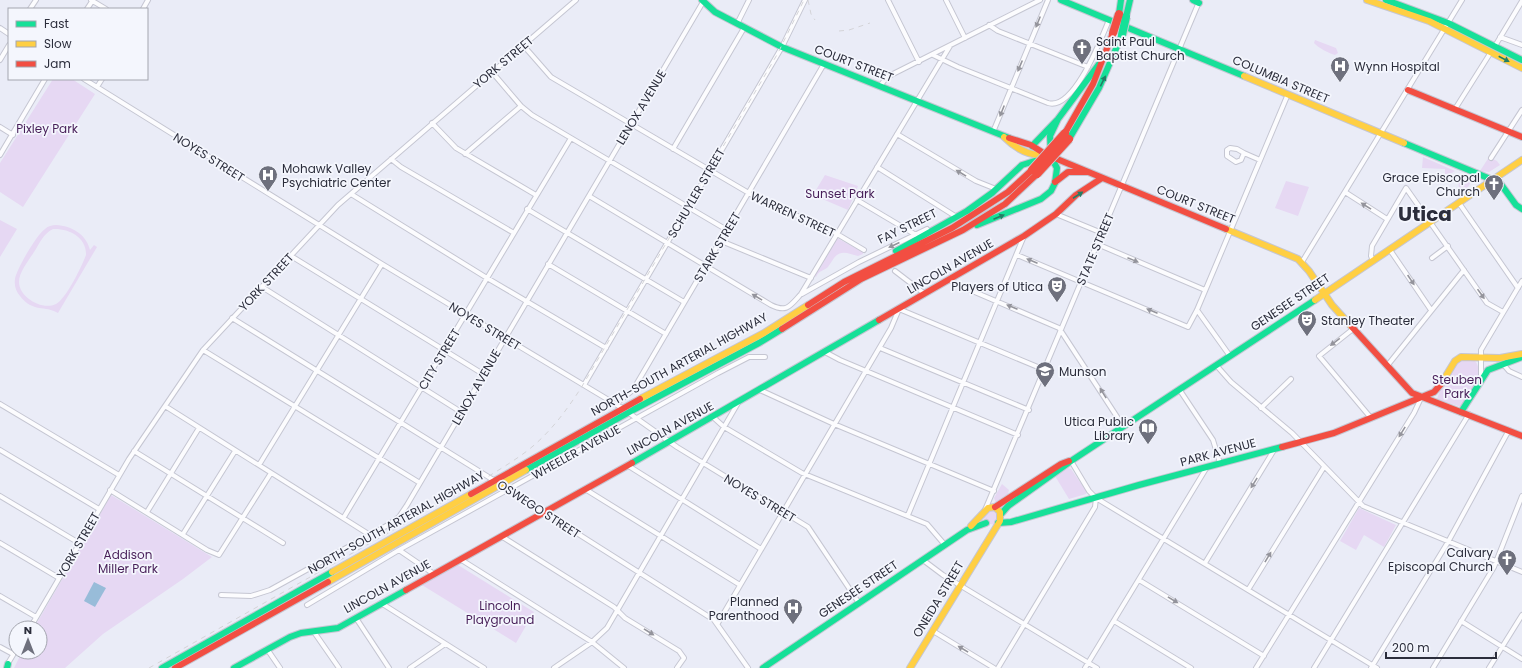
<svg xmlns="http://www.w3.org/2000/svg" width="1522" height="668" font-family="Poppins,sans-serif">
  <rect width="100%" height="100%" fill="#eaecf7"/>
  <path fill="#e6d8f3" fill-rule="evenodd" d="M1315,40L1336,48L1338,53L1335,55C1330,54 1317,47 1314,43Z
    M53,79H72L95,94L23,207L0,192V163Z
    M1423,157L1455,171L1450,174H1445V169L1422,168Z
    M1489,157L1497,161L1500,165L1489,172L1480,171Z
    M1459,172L1473,178L1468,187L1457,193L1459,189L1458,177L1459,176L1464,178L1465,176Z
    M825,175L858,186L848,210L813,195Z
    M1286,181L1309,187L1298,216L1275,208Z
    M0,220L17,229L0,257Z
    M56,225C72,226 86,234 90,250L94,245L97,247L58,313C45,305 33,313 20,296C16,291 14,286 15,279C16,270 37,234 45,229C48,226 52,225 56,225ZM53,229C68,228 87,237 86,255C82,266 66,299 56,304C42,311 19,297 19,282C19,272 29,260 34,252C40,243 43,234 53,229Z
    M837,238L863,252V254L858,256C849,254 841,249 834,258C832,261 830,264 828,267C824,271 819,270 816,277L814,275Z
    M1473,359C1488,371 1468,395 1461,407L1437,399L1440,390L1459,360Z
    M1068,468L1071,469L1087,492L1086,494L1069,499L1055,476Z
    M1002,484L1009,490L1008,494L996,503L994,498Z
    M111,495L212,557L183,579L103,634L65,668H14L22,652H40V628H34Z
    M990,507L1001,514L995,525L986,523L983,516Z
    M1359,508L1396,525L1384,547L1364,535L1356,550L1340,541Z
    M458,565L534,612L516,643L422,585Z"/>
  <path fill="#98bcd9" d="M94,582L106,588L95,607L84,601Z"/>
  <g fill="none" stroke-linecap="round" stroke-linejoin="round">
    <defs>
      <path id="street" d="M91,0L106,9
        M888,0L919,62
        M946,0L965,38
        M30,9L36,0
        M87,9L93,0
        M143,9L148,0
        M737,24L749,0
        M989,25L998,31L1088,67
        M0,28L9,34
        M1500,37L1522,45
        M523,45L551,77L759,199L832,231L864,250
        M1495,46L1522,1
        M933,55L958,67L1048,103C1074,111 1101,39 1109,20
        M0,60L9,45
        M492,72L521,106L532,115L727,230
        M84,79L382,264L622,408
        M880,86L887,77L1040,0
        M97,87L102,79
        M1455,109L1491,52
        M432,123L456,148L536,195
        M0,127L13,135
        M993,132L1048,0
        M897,134L976,181L996,189
        M1230,148L1237,149L1244,153L1241,160L1236,162L1227,156V150Z
        M673,149L744,28
        M1244,153L1260,160
        M465,154L521,106
        M0,155L45,79
        M1491,158L1522,110
        M391,159L401,167L514,233
        M877,167L955,216
        M1345,192L1387,219
        M351,194L487,278L606,348
        M589,196L771,305C787,313 790,306 801,294L950,46
        M857,200L916,235
        M1459,203L1518,288
        M527,209L684,302
        M1056,214L1102,233
        M721,241L811,278
        M1097,244L1205,290
        M1390,250L1431,310
        M1017,255L1188,327L1197,310L1288,94
        M291,256L483,374
        M1432,258L1448,246
        M1373,261L1371,256L1372,246L1406,188L1487,303L1503,312
        M1302,262L1462,0
        M548,264L666,334
        M895,271L925,294
        M950,280L956,284L1059,328L1123,426
        M262,287L461,412
        M802,294L859,262L927,229
        M1197,310L1230,356
        M232,318L495,481
        M1353,329L1319,356L1371,418
        M880,348L1029,410
        M203,350L420,483
        M825,352L840,360L1018,435
        M1503,364L1509,371L1522,377
        M1216,365L1231,382L1292,433L1363,506L1522,572
        M1387,366L1464,270
        M1481,378V350L1522,281
        M584,385L782,47L805,0
        M1179,389L1213,440L1220,463
        M760,390L834,424L994,491
        M0,404L119,475
        M616,404L633,390L824,64
        M165,406L370,535
        M1261,408L1291,379
        M629,413L677,447L808,527L859,603
        M713,417L724,427L802,473L927,524L945,545
        M0,450L99,509
        M134,451L283,543
        M1071,461L1089,491L1096,498L1377,668
        M259,465L382,264
        M627,465L761,549
        M501,485L714,620L748,668
        M585,489L740,585
        M110,490L207,550L219,555L271,473
        M0,496L79,543
        M985,510L1199,2
        M147,512L199,428
        M908,515L1024,236
        M344,517L571,138
        M183,534L235,451
        M501,536L614,607L625,618L679,651L684,658L677,668
        M0,543L59,578
        M399,550L434,574
        M460,559L592,642L624,668
        M923,560L943,575L1097,668
        M1205,563L1274,450
        M1139,580L1264,656
        M1248,590L1324,467
        M221,595L251,596L270,590L388,525L399,517L407,505L703,2
        M0,596L36,617
        M381,603L484,668
        M307,605L399,550L718,373L749,357H765
        M356,618L389,668
        M1114,621L1191,668
        M1461,621L1522,659
        M718,623L891,328L899,309L1045,370
        M30,628L129,459L203,350L338,205L576,0
        M933,631L994,668
        M314,632L339,668
        M0,647L13,654
        M267,649L280,668
        M7,665L16,650
        M410,668L445,644
        M554,668L592,642L607,628L738,403
        M998,668L1095,507L1096,498
        M1085,668L1207,467
        M1256,668L1414,413L1421,398
        M1314,668L1469,414
        M1371,668L1448,542L1509,430
        M1433,668L1494,567L1522,496
        M1489,668L1522,615"/>
      <path id="fast" d="M702,0L715,12L782,47L1009,138
        M1061,0L1244,76
        M1193,0L1199,3
        M1386,0L1448,23L1522,60
        M1119,14L1121,0
        M1126,17L1130,0
        M1069,139L1099,88L1122,35
        M1404,143L1500,183L1516,205L1522,209
        M1032,146L1058,119L1105,56
        M967,211L992,193L1022,165L1044,158
        M977,225L1041,199L1051,191L1055,183L1057,168L1051,157L1050,136L1058,119
        M896,251L967,211
        M1461,412L1488,370L1522,357
        M632,463L879,320
        M526,470L633,410L759,343L782,329
        M1001,514L1008,506L1071,461L1315,300
        M998,523L1011,522L1139,485L1282,447
        M7,668L8,664
        M162,668L332,572
        M234,668L290,637L301,633L338,628L406,590
        M763,668L967,530L986,523"/>
      <path id="slow" d="M1367,0L1429,21L1522,68
        M1244,76L1404,143
        M1004,137C1014,147 1026,155 1041,155
        M1226,229L1298,259L1309,271L1332,305L1352,327
        M1315,300L1522,160
        M1441,384L1455,361L1461,357L1500,358L1522,354
        M640,399L764,333L808,305
        M332,572L471,494
        M328,582L526,470
        M910,668L1000,521V512L995,507L988,508L971,526"/>
      <path id="jam" d="M1408,90L1522,137
        M1065,133L1093,84L1113,33
        M1009,138L1031,145L1045,154L1226,229
        M1055,182L1068,172H1087
        M808,305L844,282L952,228L1008,192L1032,170
        M879,320L1024,236L1056,214L1076,195L1102,178
        M1352,327L1412,393L1522,436
        M782,329L861,279L963,230L1005,204L1037,174
        M1282,447L1334,433L1434,392L1441,384
        M471,494L640,399
        M995,507L1061,464L1069,461
        M406,590L632,463
        M175,668L328,582"/>
    </defs>
    <use href="#street" stroke="#c5c6d2" stroke-width="6"/>
    <use href="#fast" stroke="#c5c6d2" stroke-width="8"/>
    <use href="#slow" stroke="#c5c6d2" stroke-width="8"/>
    <use href="#jam" stroke="#c5c6d2" stroke-width="8"/>
    <use href="#street" stroke="#fcfcfe" stroke-width="4"/>
    <use href="#fast" stroke="#16e098" stroke-width="6"/>
    <use href="#slow" stroke="#ffcf43" stroke-width="6"/>
    <use href="#jam" stroke="#f24e42" stroke-width="6"/>
    <path stroke="#d4d4d8" stroke-width="1" stroke-dasharray="5 5" stroke-linecap="butt" d="M808,0L811,14L815,20
      M839,31L849,30L870,23
      M149,668L489,476C502,468 515,460 527,451C550,433 566,411 581,388L778,53L804,0"/>
    <defs>
      <path id="fast-bridge" d="M1122,35L1126,17"/>
      <path id="jam-bridge" d="M1113,33L1119,14
        M1032,170L1065,133
        M1037,174L1069,139"/>
    </defs>
    <use href="#fast-bridge" stroke="#c9cad1" stroke-width="10" stroke-linecap="butt"/>
    <use href="#jam-bridge" stroke="#c9cad1" stroke-width="10" stroke-linecap="butt"/>
    <use href="#fast-bridge" stroke="#16e098" stroke-width="8"/>
    <use href="#jam-bridge" stroke="#f24e42" stroke-width="8"/>
  </g>
  <defs><path id="oneway-solid" d="M-6-.8H1V-3.2L6.5 0L1 3.2V.8H-6Z"/></defs>
  <g fill="#94949c">
    <use href="#oneway-solid" transform="translate(1038 22) rotate(112)"/>
    <use href="#oneway-solid" transform="translate(1020 66) rotate(113)"/>
    <use href="#oneway-solid" transform="translate(1002 111) rotate(112)"/>
    <use href="#oneway-solid" transform="translate(961 173) rotate(-149)"/>
    <use href="#oneway-solid" transform="translate(1366 206) rotate(-148)"/>
    <use href="#oneway-solid" transform="translate(894 245) rotate(155)"/>
    <use href="#oneway-solid" transform="translate(1133 260) rotate(22)"/>
    <use href="#oneway-solid" transform="translate(1032 261) rotate(-157)"/>
    <use href="#oneway-solid" transform="translate(1411 280) rotate(56)"/>
    <use href="#oneway-solid" transform="translate(1481 294) rotate(55)"/>
    <use href="#oneway-solid" transform="translate(757 297) rotate(-149)"/>
    <use href="#oneway-solid" transform="translate(1012 307) rotate(-157)"/>
    <use href="#oneway-solid" transform="translate(1152 311) rotate(-157)"/>
    <use href="#oneway-solid" transform="translate(1335 342) rotate(143)"/>
    <use href="#oneway-solid" transform="translate(1103 393) rotate(-122)"/>
    <use href="#oneway-solid" transform="translate(1402 432) rotate(122)"/>
    <use href="#oneway-solid" transform="translate(1254 483) rotate(122)"/>
    <use href="#oneway-solid" transform="translate(1268 557) rotate(-59)"/>
    <use href="#oneway-solid" transform="translate(1173 600) rotate(31)"/>
    <use href="#oneway-solid" transform="translate(649 632) rotate(32)"/>
    <use href="#oneway-solid" transform="translate(963 649) rotate(-149)"/>
  </g>
  <g fill="#227e65">
    <use href="#oneway-solid" transform="translate(1504 59) rotate(27)"/>
    <use href="#oneway-solid" transform="translate(1103 81) rotate(-64)"/>
    <use href="#oneway-solid" transform="translate(1078 195) rotate(-33)"/>
    <use href="#oneway-solid" transform="translate(999 217) rotate(-23)"/>
  </g>
  <defs>
    <symbol id="church-pin" viewBox="-11 -11 22 30"><path d="M0 17L-7.5 6A9.5 9.5 0 1 1 7.5 6Z" fill="#6e707d" stroke="#f4f6fd"/><path d="M-1.2-6h2.4v3.5h3.3v2.4h-3.3V6h-2.4V-.1h-3.3v-2.4h3.3Z" fill="#fff"/></symbol>
    <symbol id="hospital-pin" viewBox="-11 -11 22 30"><path d="M0 17L-7.5 6A9.5 9.5 0 1 1 7.5 6Z" fill="#6e707d" stroke="#f4f6fd"/><path d="M-5-5h3v3.5h4V-5h3V5h-3V1.5h-4V5h-3Z" fill="#fff"/></symbol>
    <symbol id="theatre-pin" viewBox="-11 -11 22 30"><path d="M0 17L-7.5 6A9.5 9.5 0 1 1 7.5 6Z" fill="#6e707d" stroke="#f4f6fd"/><path d="M-5-5.5Q0-4 5-5.5V0Q5 5 0 6Q-5 5-5 0ZM-3.3-2.5H-1v1.5H-3.3ZM1-2.5H3.3v1.5H1ZM-2.8 1Q0 5.5 2.8 1Z" fill="#fff"/></symbol>
    <symbol id="university-pin" viewBox="-11 -11 22 30"><path d="M0 17L-7.5 6A9.5 9.5 0 1 1 7.5 6Z" fill="#6e707d" stroke="#f4f6fd"/><path d="M0-5L7-2L0 1L-7-2ZM-4 1L0 2.5L4 1V4Q0 6-4 4Z" fill="#fff"/></symbol>
    <symbol id="library-pin" viewBox="-11 -11 22 30"><path d="M0 17L-7.5 6A9.5 9.5 0 1 1 7.5 6Z" fill="#6e707d" stroke="#f4f6fd"/><path d="M-6-4Q-3-5.5-.7-3.5V5Q-3 3-6 4ZM6-4Q3-5.5 .7-3.5V5Q3 3 6 4Z" fill="#fff"/></symbol>
  </defs>
  <g fill-rule="evenodd">
    <use href="#church-pin" x="1071" y="37" width="22" height="30"/>
    <use href="#hospital-pin" x="1329" y="55" width="22" height="30"/>
    <use href="#hospital-pin" x="257" y="164" width="22" height="30"/>
    <use href="#church-pin" x="1483" y="173" width="22" height="30"/>
    <use href="#theatre-pin" x="1046" y="275" width="22" height="30"/>
    <use href="#theatre-pin" x="1296" y="309" width="22" height="30"/>
    <use href="#university-pin" x="1034" y="360" width="22" height="30"/>
    <use href="#library-pin" x="1137" y="417" width="22" height="30"/>
    <use href="#church-pin" x="1496" y="548" width="22" height="30"/>
    <use href="#hospital-pin" x="782" y="597" width="22" height="30"/>
  </g>
  <g text-anchor="middle" dominant-baseline="central" stroke-width="3.5" stroke-linejoin="round" paint-order="stroke">
    <g font-size="12" fill="#2b2d3b" stroke="#f4f6fd" text-anchor="start">
      <text x="1096" y="41">Saint Paul<tspan x="1096" dy="14">Baptist Church</tspan></text>
      <text x="1354" y="66">Wynn Hospital</text>
      <text x="282" y="168">Mohawk Valley<tspan x="282" dy="14">Psychiatric Center</tspan></text>
      <text x="1480" y="177" text-anchor="end">Grace Episcopal<tspan x="1480" dy="14">Church</tspan></text>
      <text x="1043" y="286" text-anchor="end">Players of Utica</text>
      <text x="1321" y="320">Stanley Theater</text>
      <text x="1059" y="371">Munson</text>
      <text x="1134" y="421" text-anchor="end">Utica Public<tspan x="1134" dy="14">Library</tspan></text>
      <text x="1493" y="552" text-anchor="end">Calvary<tspan x="1493" dy="14">Episcopal Church</tspan></text>
      <text x="779" y="601" text-anchor="end">Planned<tspan x="779" dy="14">Parenthood</tspan></text>
    </g>
    <g font-size="12" fill="#2b2d3b" stroke="#f4f6fd">
      <text transform="translate(503 62) rotate(-40)">YORK STREET</text>
      <text transform="translate(854 63) rotate(21)">COURT STREET</text>
      <text transform="translate(1281 79) rotate(23)">COLUMBIA STREET</text>
      <text transform="translate(641 107) rotate(-59)">LENOX AVENUE</text>
      <text transform="translate(209 157) rotate(32)">NOYES STREET</text>
      <text transform="translate(696 193) rotate(-60)">SCHUYLER STREET</text>
      <text transform="translate(1196 204) rotate(22)">COURT STREET</text>
      <text transform="translate(793 214) rotate(25)">WARREN STREET</text>
      <text transform="translate(907 226) rotate(-26)">FAY STREET</text>
      <text transform="translate(717 247) rotate(-59)">STARK STREET</text>
      <text transform="translate(1095 249) rotate(-67)">STATE STREET</text>
      <text transform="translate(950 266) rotate(-30)">LINCOLN AVENUE</text>
      <text transform="translate(266 282) rotate(-47)">YORK STREET</text>
      <text transform="translate(1290 302) rotate(-34)">GENESEE STREET</text>
      <text transform="translate(485 326) rotate(31)">NOYES STREET</text>
      <text transform="translate(439 359) rotate(-59)">CITY STREET</text>
      <text transform="translate(679 364) rotate(-29)">NORTH-SOUTH ARTERIAL HIGHWAY</text>
      <text transform="translate(476 387) rotate(-60)">LENOX AVENUE</text>
      <text transform="translate(670 428) rotate(-29)">LINCOLN AVENUE</text>
      <text transform="translate(576 452) rotate(-29)">WHEELER AVENUE</text>
      <text transform="translate(1218 452) rotate(-15)">PARK AVENUE</text>
      <text transform="translate(760 498) rotate(31)">NOYES STREET</text>
      <text transform="translate(539 509) rotate(33)">OSWEGO STREET</text>
      <text transform="translate(396 522) rotate(-29)">NORTH-SOUTH ARTERIAL HIGHWAY</text>
      <text transform="translate(78 545) rotate(-60)">YORK STREET</text>
      <text transform="translate(387 586) rotate(-29)">LINCOLN AVENUE</text>
      <text transform="translate(858 589) rotate(-34)">GENESEE STREET</text>
      <text transform="translate(938 599) rotate(-59)">ONEIDA STREET</text>
    </g>
    <g font-size="12" fill="#471e58" stroke="#f4f6fd">
      <text x="47" y="128">Pixley Park</text>
      <text x="840" y="193">Sunset Park</text>
      <text x="1457" y="379">Steuben<tspan x="1457" dy="14">Park</tspan></text>
      <text x="128" y="554">Addison<tspan x="128" dy="14">Miller Park</tspan></text>
      <text x="500" y="605">Lincoln<tspan x="500" dy="14">Playground</tspan></text>
    </g>
    <g font-size="20" font-weight="bold" fill="#2b2d3b" stroke="#f4f6fd">
      <text x="1425" y="214">Utica</text>
    </g>
  </g>
  <rect x="8" y="8" width="140" height="72" fill="#f4f6fd" stroke="#a4a6af"/>
  <rect x="16" y="21" width="20" height="6" fill="#16e098" stroke="#a4a6af"/>
  <text x="44" y="28" font-size="12" fill="#2b2d3b">Fast</text>
  <rect x="16" y="41" width="20" height="6" fill="#ffcf43" stroke="#a4a6af"/>
  <text x="44" y="48" font-size="12" fill="#2b2d3b">Slow</text>
  <rect x="16" y="61" width="20" height="6" fill="#f24e42" stroke="#a4a6af"/>
  <text x="44" y="68" font-size="12" fill="#2b2d3b">Jam</text>
  <g transform="translate(28 640)"><circle r="19" fill="#f4f6fd" stroke="#a4a6af"/>
  <path d="M0-3L7 15L0 10L-7 15Z" fill="#6e707d"/>
  <text y="-6" font-size="11" font-weight="bold" text-anchor="middle" fill="#2b2d3b">N</text>
  </g>
  <path d="M1386 652v6h110v-6" fill="none" stroke="#2b2d3b" stroke-width="2"/>
  <text x="1392" y="652" font-size="12" fill="#2b2d3b" stroke="#f4f6fd" stroke-width="3" paint-order="stroke">200 m</text>
</svg>
